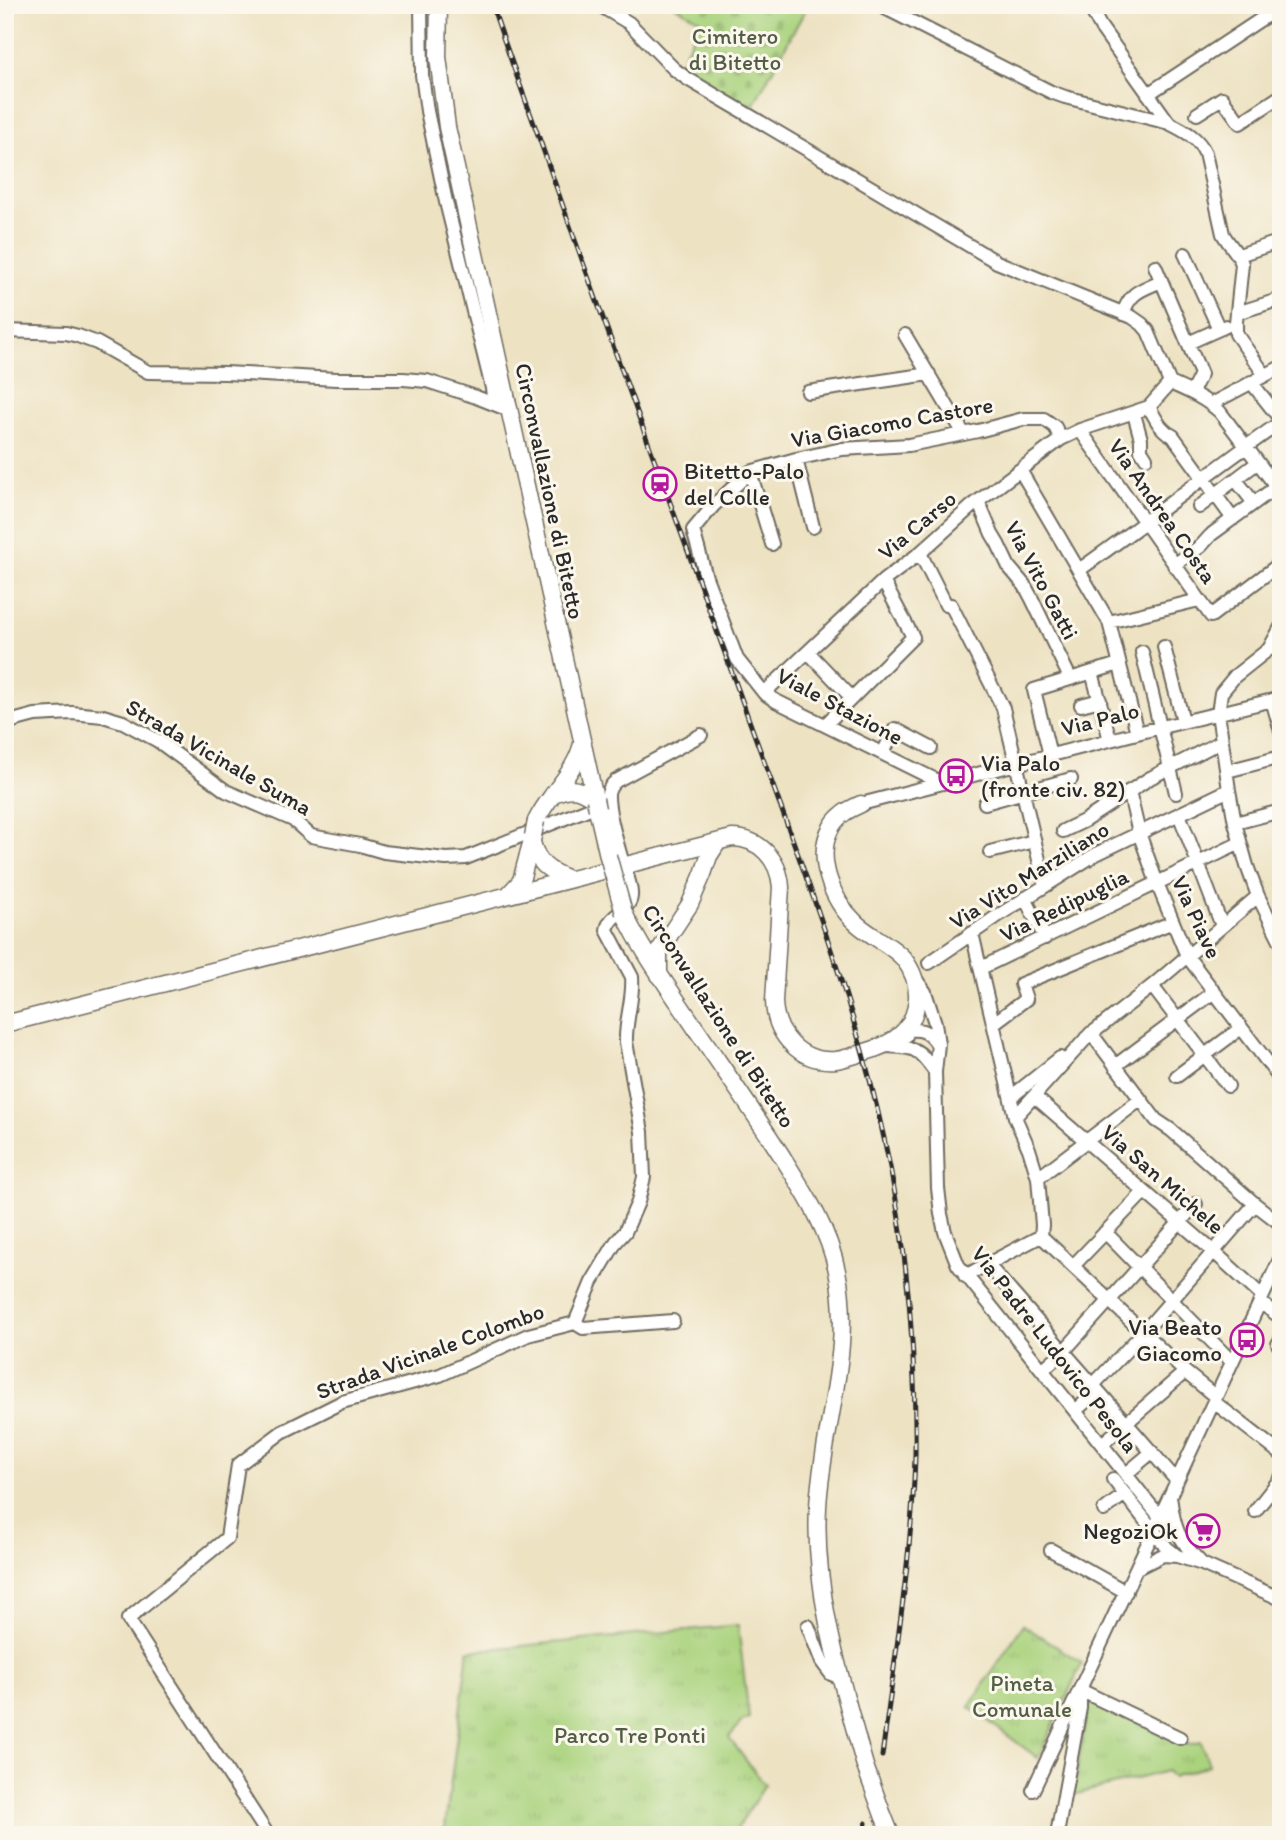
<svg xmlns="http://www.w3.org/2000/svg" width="1286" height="1840" font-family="Itim,sans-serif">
  <defs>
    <pattern id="cemetery-stones" width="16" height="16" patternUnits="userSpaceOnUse" patternTransform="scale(1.75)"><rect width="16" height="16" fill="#aad37e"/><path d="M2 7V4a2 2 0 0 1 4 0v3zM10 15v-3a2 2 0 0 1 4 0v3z" fill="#92b56d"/></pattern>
    <pattern id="park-tufts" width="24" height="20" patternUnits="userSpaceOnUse" patternTransform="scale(1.75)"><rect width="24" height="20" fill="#aad37e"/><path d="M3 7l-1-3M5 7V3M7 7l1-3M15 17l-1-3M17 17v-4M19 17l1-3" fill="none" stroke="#92b56d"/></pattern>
  </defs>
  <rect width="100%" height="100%" fill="#fbf7ec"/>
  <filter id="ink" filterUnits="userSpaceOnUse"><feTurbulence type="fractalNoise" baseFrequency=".0143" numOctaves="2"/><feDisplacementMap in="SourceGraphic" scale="14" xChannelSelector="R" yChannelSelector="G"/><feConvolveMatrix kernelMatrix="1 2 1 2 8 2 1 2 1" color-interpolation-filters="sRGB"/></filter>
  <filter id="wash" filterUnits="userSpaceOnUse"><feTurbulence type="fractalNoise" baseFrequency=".00686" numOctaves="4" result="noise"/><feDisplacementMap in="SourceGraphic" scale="28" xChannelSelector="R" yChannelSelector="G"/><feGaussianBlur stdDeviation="1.57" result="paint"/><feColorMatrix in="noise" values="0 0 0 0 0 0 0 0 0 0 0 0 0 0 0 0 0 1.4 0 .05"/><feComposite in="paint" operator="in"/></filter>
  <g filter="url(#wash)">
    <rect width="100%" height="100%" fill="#ede2c2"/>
    <path fill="url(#cemetery-stones)" stroke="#6a7f54" stroke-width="2" d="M673,5H808L750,111L679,67L700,20Z"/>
    <path fill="url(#park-tufts)" stroke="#6a7f54" stroke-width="2" d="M738,1625L749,1718L742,1721L729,1738L765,1785L733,1835H444L468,1651Z
      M1023,1625L1082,1663L1038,1758L969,1707Z
      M1096,1699L1190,1745L1201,1742L1209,1765L1172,1777L1167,1771L1073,1795L1088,1706L1091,1705L1092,1700Z"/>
  </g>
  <g filter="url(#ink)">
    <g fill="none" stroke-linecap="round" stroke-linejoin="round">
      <defs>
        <path id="minor" d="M421,5L422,75L427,111L446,202L492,388L494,404
          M599,5L629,23L674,69L686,78L997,262L1132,317L1142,324L1148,331L1170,383C1188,391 1205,398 1220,412L1281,493
          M879,5L1051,92L1065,97L1169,123C1183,130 1198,137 1205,153L1223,234C1229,245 1238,252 1242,264L1236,322V334L1265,375
          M1089,5L1100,26L1169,123
          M1148,94L1281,6
          M1197,114L1222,98L1240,123L1281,96
          M1185,254L1219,329
          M1239,255L1281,241
          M1155,266L1201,374L1192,392
          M1237,313L1281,299
          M1123,314C1130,291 1142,290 1161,281
          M5,331L66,333L78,336L97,343L148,372L226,373L336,379H403L427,381L476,397L509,410
          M905,335L964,434
          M1188,343L1226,326
          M1251,382L1281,420
          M808,392L929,374
          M1211,404L1281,367
          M1149,407C1156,419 1160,430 1173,436L1233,519
          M1134,414L1141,439V450L1146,458
          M1080,430L1211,616L1281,563
          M796,459L813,527
          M1020,470L1109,622L1137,733
          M750,472L772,544
          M1236,480L1254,503
          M978,501L992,534L998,544L1009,567L1025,586L1032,599L1070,678
          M1199,507L1257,463
          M1212,534L1276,487
          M920,553L946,605H951L1003,708L1045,885
          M1174,565L1201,546L1210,536
          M1079,570C1147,522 1212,470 1281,422
          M1109,622L1199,600
          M1281,627L1269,649L1235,676L1221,693L1218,713L1229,790L1235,823L1247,866L1258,896L1281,942
          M1164,647L1183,721
          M808,652L852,698
          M1142,652L1176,793
          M1092,672L1110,740
          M764,693L883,581
          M1272,700L1281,731
          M1081,705L1100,700
          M5,723L35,715L72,713L103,716L123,722L158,741L226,791L293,820L311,836L360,845L384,852L446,859L466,858L605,802
          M825,725L913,637L883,581L920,553L972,506L1061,439
          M883,753L895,729L931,748
          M1050,755L1034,690L1119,664
          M1227,771L1281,757
          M942,783L776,701L764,693L737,659L706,577L693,530L714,505L750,472L796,459L842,449L909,445L978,431L1023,419H1044L1055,427L1061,439L1080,430L1149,407L1170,383
          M1129,791L1139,833L1157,883L1187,956L1281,1080
          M985,803L1071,779
          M861,804L1137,733L1281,698
          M1179,814L1222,926
          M1235,823L1281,811
          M1063,831L1084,821L1150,778L1222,741
          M990,852L1034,841
          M1025,898L1045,938
          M972,933L1015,1117L1029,1149L1038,1178L1042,1225L1041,1236
          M929,963L999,915L1096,854L1229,790
          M981,968L1240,843
          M917,981L925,992L935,1023L938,1044L935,1072L938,1188L941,1214L945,1232L958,1265L1160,1517L1176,1531
          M1152,986L1228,1086
          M994,1023L1026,999L1021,984L1173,922
          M906,1036L904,1031C919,1028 929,1030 937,1044
          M1086,1038L1152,986L1258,896
          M885,1046C914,1047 918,1047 935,1072
          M1115,1066L1214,992
          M1177,1076L1241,1028
          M1034,1096L1214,1252L1262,1296
          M1011,1097L1060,1058
          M1015,1117L1091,1033L1156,1120L1171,1130L1255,1204L1281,1224
          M1038,1178L1140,1100
          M1105,1232L1232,1362
          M1041,1236L1185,1372L1216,1397
          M987,1264L1177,1481
          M1073,1266L1144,1192
          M965,1276L1041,1236
          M1260,1302L1281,1318
          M575,1323L583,1328L673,1321
          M1278,1344L1281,1339
          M1042,1370L1064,1351L1196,1204
          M1093,1385L1143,1333L1255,1204
          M1214,1402L1281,1454
          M1075,1411L1098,1391
          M1102,1444L1185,1372
          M1126,1474L1152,1452
          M1113,1479L1167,1548L1177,1556L1202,1564L1281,1599
          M1170,1496C1174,1529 1178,1539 1201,1563
          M1104,1510L1125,1494
          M1255,1511L1281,1478
          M1051,1550L1126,1592
          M1137,1568L1163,1555L1177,1556
          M808,1626L822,1662L831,1674L841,1678
          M1033,1790L1281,1257
          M1058,1829L1080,1708V1690L1180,1738
          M268,1835L128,1619L227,1538L238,1465L282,1432L342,1402L440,1375L528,1335L575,1323L592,1282L616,1242L625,1232L638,1202L644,1177L642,1132L626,1042C625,1020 634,998 632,977L607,930C609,914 630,911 631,896C632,885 626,874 623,864C618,846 607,812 608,794C609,788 611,785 616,781L701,735"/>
        <path id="major" d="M439,5L438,57L447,127L595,799
          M553,794C573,786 578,788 595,799
          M597,809L608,856
          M536,821C549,794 575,773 582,744
          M532,842C537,863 548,871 569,879
          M509,894L521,881L533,836
          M624,913C640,947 661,977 682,1008C716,1059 752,1109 785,1161C807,1196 829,1231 837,1271C854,1350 822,1428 818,1507C813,1593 842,1683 865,1766
          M659,975V951L690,904L703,874L709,856L718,842
          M5,1024L732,838C760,838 779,860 781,887L774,1001C775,1035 800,1063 836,1060C844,1059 853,1056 862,1053C891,1045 915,1032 917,998C918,984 912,969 903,958C890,944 870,936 856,923C832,901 814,856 832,826C839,814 850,809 861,804
          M883,1815L891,1835"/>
      </defs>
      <use href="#minor" stroke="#6f6b60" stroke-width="16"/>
      <use href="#major" stroke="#6f6b60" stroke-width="19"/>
      <use href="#minor" stroke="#fff" stroke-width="12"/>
      <use href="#major" stroke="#fff" stroke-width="16"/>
      <defs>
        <path id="rail" d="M492,5C508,54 527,103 544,152C610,342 681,530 749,720C812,894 882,1069 904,1255C912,1321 916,1389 915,1456C912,1556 895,1656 882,1756
          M864,1835L866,1823"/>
      </defs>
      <use href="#rail" stroke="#2b2b2b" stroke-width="5"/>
      <use href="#rail" stroke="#fbf7ec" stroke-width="2.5" stroke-dasharray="8" stroke-linecap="butt"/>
      <defs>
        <path id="major-bridge" d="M595,799L597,809
          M533,836L536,821
          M608,856L624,913
          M865,1766L883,1815"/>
      </defs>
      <use href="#major-bridge" stroke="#6f6b60" stroke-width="19" stroke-linecap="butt"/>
      <use href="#major-bridge" stroke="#fff" stroke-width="16"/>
    </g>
  </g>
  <defs>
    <symbol id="station-ring" viewBox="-11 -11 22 22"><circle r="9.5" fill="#fbf7ec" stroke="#b5179e" stroke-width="1.5"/><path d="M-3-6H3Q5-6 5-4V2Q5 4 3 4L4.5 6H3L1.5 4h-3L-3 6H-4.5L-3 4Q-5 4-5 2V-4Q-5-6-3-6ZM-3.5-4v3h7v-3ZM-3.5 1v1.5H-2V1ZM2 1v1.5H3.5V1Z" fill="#b5179e"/></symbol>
    <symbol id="bus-ring" viewBox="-11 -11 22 22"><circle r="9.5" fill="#fbf7ec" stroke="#b5179e" stroke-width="1.5"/><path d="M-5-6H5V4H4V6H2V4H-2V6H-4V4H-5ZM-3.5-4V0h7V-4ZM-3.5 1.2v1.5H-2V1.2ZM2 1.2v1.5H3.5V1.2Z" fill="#b5179e"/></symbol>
    <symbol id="supermarket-ring" viewBox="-11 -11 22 22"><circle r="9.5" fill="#fbf7ec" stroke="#b5179e" stroke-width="1.5"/><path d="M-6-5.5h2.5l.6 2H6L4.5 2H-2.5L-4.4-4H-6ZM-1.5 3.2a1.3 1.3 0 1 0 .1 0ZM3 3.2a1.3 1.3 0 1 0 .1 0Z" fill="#b5179e"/></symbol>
  </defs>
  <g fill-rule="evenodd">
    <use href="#station-ring" x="641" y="465" width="38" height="38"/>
    <use href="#bus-ring" x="937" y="757" width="38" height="38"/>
    <use href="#bus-ring" x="1228" y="1321" width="38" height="38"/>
    <use href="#supermarket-ring" x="1184" y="1512" width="38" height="38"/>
  </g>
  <g text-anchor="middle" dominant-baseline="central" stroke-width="6" stroke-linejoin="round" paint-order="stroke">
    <g font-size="23" fill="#515d44" stroke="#fbf7ec">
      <text x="735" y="36">Cimitero<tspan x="735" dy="26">di Bitetto</tspan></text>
      <text x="1022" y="1683">Pineta<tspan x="1022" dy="26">Comunale</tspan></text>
      <text x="630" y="1735">Parco Tre Ponti</text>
    </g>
    <g font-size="23" fill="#2b2b2b" stroke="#fbf7ec">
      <text transform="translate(892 422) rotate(-10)">Via Giacomo Castore</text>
      <text transform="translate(550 491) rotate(78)">Circonvallazione di Bitetto</text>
      <text transform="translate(1163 511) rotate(55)">Via Andrea Costa</text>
      <text transform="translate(917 525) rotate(-40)">Via Carso</text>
      <text transform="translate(1042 580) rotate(62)">Via Vito Gatti</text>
      <text transform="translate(840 706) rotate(28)">Viale Stazione</text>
      <text transform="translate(1100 719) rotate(-14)">Via Palo</text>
      <text transform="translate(219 757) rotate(30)">Strada Vicinale Suma</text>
      <text transform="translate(1029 875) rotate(-32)">Via Vito Marziliano</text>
      <text transform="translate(1064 905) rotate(-26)">Via Redipuglia</text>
      <text transform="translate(1197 917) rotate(65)">Via Piave</text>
      <text transform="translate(719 1016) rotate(57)">Circonvallazione di Bitetto</text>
      <text transform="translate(1163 1179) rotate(41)">Via San Michele</text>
      <text transform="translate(1055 1349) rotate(52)">Via Padre Ludovico Pesola</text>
      <text transform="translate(430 1351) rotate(-20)">Strada Vicinale Colombo</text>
    </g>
    <g font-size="23" fill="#2b2b2b" stroke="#fbf7ec" text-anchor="start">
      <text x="684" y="471">Bitetto-Palo<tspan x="684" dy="26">del Colle</tspan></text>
      <text x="981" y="763">Via Palo<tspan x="981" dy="26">(fronte civ. 82)</tspan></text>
      <text x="1222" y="1327" text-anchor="end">Via Beato<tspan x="1222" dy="26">Giacomo</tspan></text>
      <text x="1178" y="1531" text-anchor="end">NegoziOk</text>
    </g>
  </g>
  <rect width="1286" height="1840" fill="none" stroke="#fbf7ec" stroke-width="28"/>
</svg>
